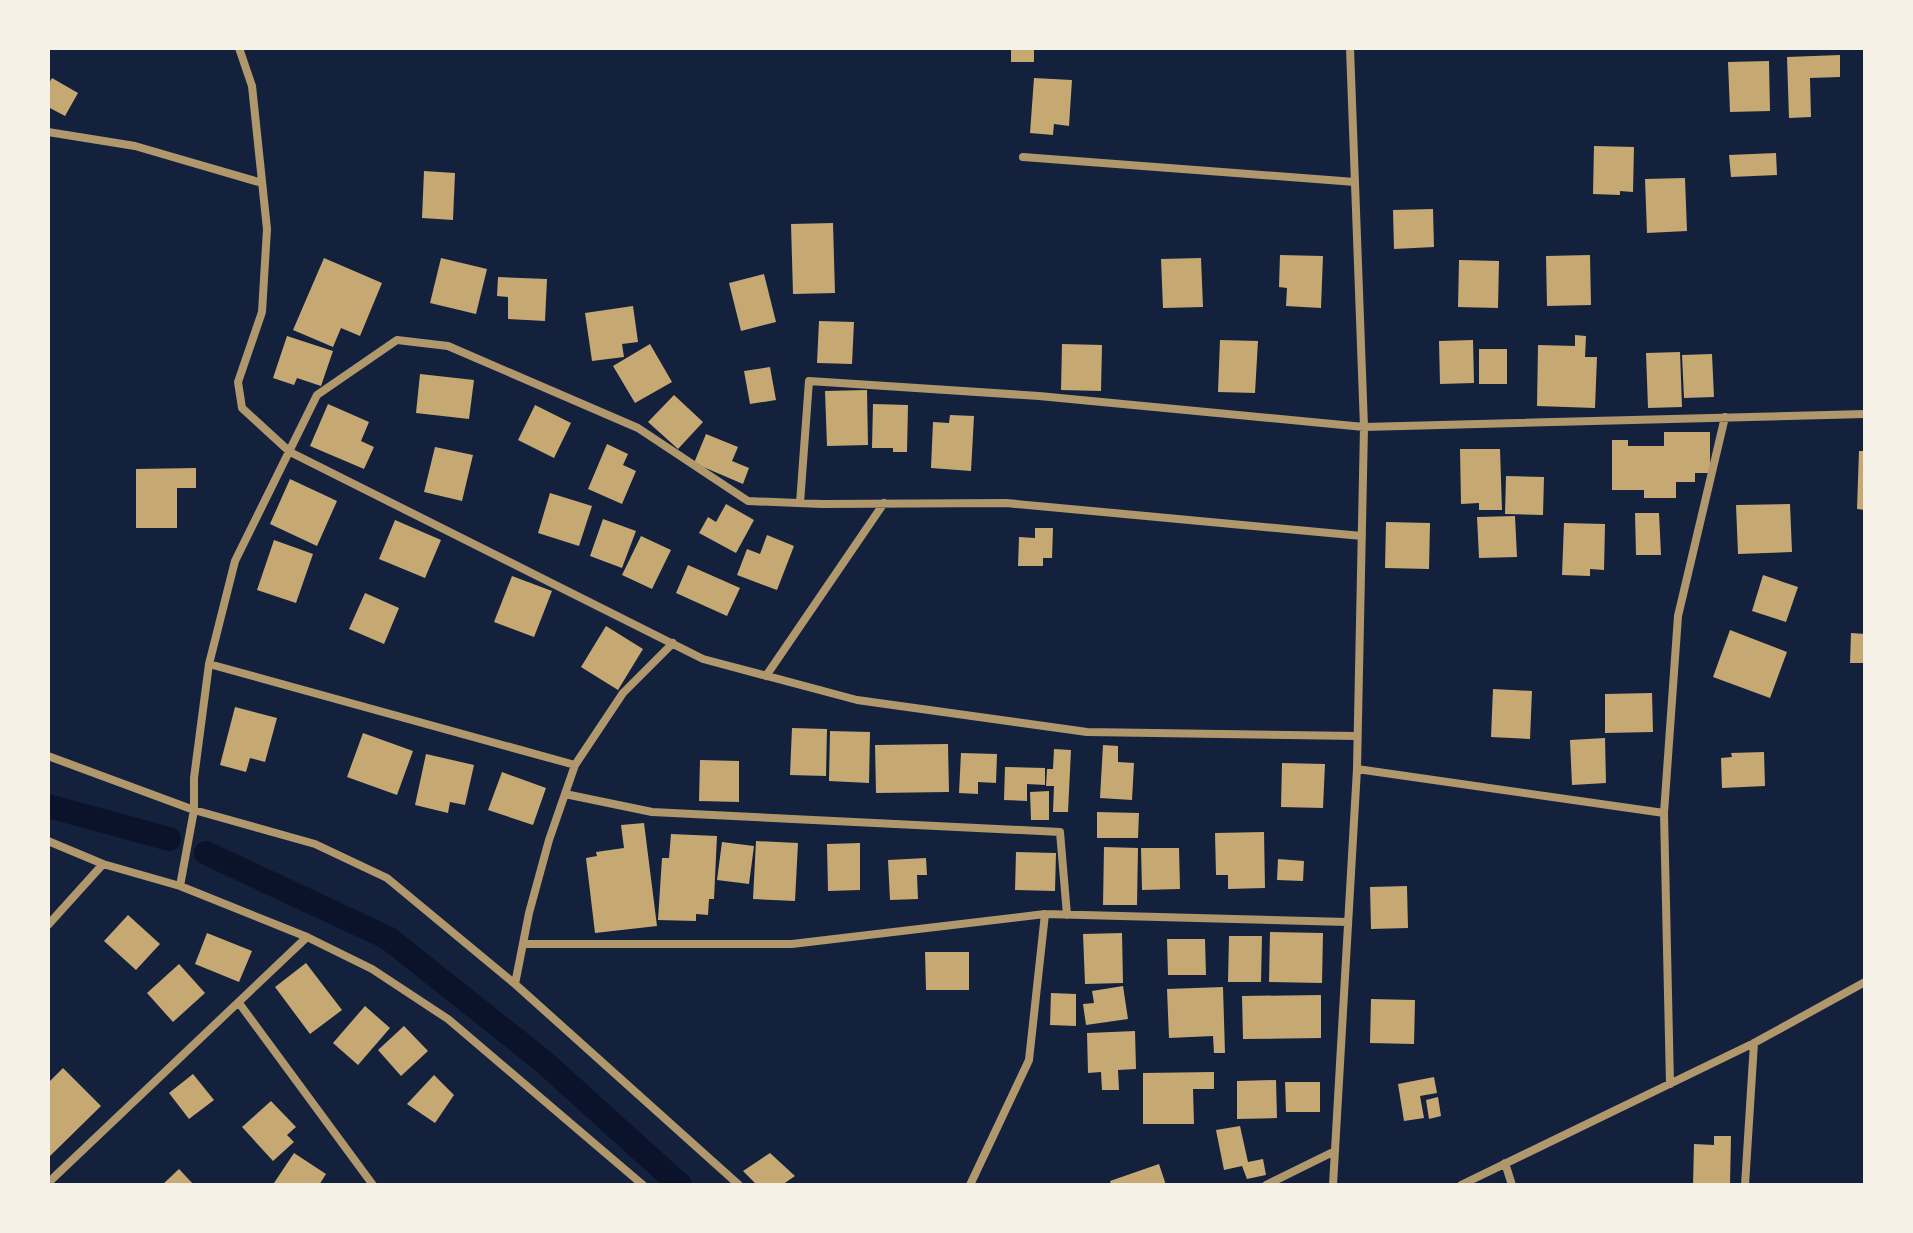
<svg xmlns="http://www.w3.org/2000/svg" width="1913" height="1233" font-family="'Nunito Sans',sans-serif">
  <rect width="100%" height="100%" fill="#14213d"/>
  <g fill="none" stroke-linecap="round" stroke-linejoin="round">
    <path stroke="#0b132b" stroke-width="24" d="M48,806L169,839
      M206,853L388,938L544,1062L680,1185"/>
  </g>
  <path fill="#c6a872" d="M1011,48H1034V62H1011Z
    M1840,55V77L1810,78L1811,117L1789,118L1787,57Z
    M1769,61L1770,111L1730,112L1728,62Z
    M52,78L78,93L65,116L48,107V85Z
    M1034,78L1072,80L1069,126L1054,124L1053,135L1030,133Z
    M1594,146L1634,147L1633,192L1620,191V195L1593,194Z
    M1776,153L1777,175L1731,177L1729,155Z
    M424,171L455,173L453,220L422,218Z
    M1685,178L1687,231L1647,233L1645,179Z
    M1433,209L1434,247L1394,249L1393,210Z
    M833,223L835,293L793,294L791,224Z
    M1280,255L1323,256L1321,308L1286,306L1287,288L1279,287Z
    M1590,255L1591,305L1547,306L1546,256Z
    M324,258L382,283L360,336L341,328L333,347L293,330Z
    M441,258L487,269L476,314L430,303Z
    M1201,258L1203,307L1163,308L1161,259Z
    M1459,260L1499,261L1498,308L1458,307Z
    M764,274L776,322L741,331L729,283Z
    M498,277L547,279L545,321L508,319V297L497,296Z
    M633,306L638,342L622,344L624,357L592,361L585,313Z
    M819,321L854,322L852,364L817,363Z
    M1575,335L1586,336L1585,357H1597L1595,408L1537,406L1538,345L1575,346Z
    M287,336L333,351L321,386L297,378L294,385L273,378Z
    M1220,340L1258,341L1255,393L1218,392Z
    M1473,340L1474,383L1440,384L1439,341Z
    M650,344L672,382L635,403L613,366Z
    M1062,344L1102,345L1101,391L1061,390Z
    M1479,349H1507V384H1479Z
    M1680,352L1682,407L1648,408L1646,353Z
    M1712,354L1714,397L1684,398L1682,355Z
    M770,367L776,400L750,404L744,371Z
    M420,374L474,380L469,419L416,413Z
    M867,390L868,445L827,446L825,391Z
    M674,395L703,422L678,449L648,422Z
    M328,404L369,422L361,441L374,447L364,469L310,446Z
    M873,404L908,405L907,452H893V448H872Z
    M535,405L571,423L554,458L518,440Z
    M950,415L974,416L971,471L931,468L933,422L949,423Z
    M1664,432H1710V473H1695V482H1676V498H1644V490H1612V440H1628V446H1664Z
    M706,434L738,447L732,461L749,468L743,484L694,463Z
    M607,444L628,454L623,465L636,471L622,504L588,489Z
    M435,447L473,455L462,501L424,492Z
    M1460,449H1500L1502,510H1479V503L1461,504Z
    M1859,451H1865V510L1857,509Z
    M196,468V488H177V528H136V469Z
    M1506,476L1544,477L1543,515L1505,514Z
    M290,479L337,501L317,546L270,524Z
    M550,493L592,506L579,546L538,533Z
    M726,504L754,520L736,553L699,533L708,517L716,522Z
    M1790,504L1792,552L1738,554L1736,505Z
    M1635,513H1659L1661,555H1636Z
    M1515,516L1517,557L1479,558L1477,517Z
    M603,519L636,531L622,568L590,556Z
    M395,520L441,540L425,578L379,559Z
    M1386,522L1430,523L1429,569L1385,568Z
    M1564,523L1605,524L1604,570L1590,569V576L1562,575Z
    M1035,528H1053L1052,558H1043V566H1018L1019,537L1035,538Z
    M767,535L794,546L777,590L737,575L747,549L760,554Z
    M641,536L671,550L652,589L622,575Z
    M274,540L313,554L296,603L257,590Z
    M688,565L740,588L727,616L676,593Z
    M1763,575L1798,587L1786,622L1752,611Z
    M512,576L552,591L534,637L494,622Z
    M365,593L399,608L384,644L349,629Z
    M606,626L643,649L618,690L581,667Z
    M1730,630L1787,652L1770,698L1713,677Z
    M1851,633L1865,634V663H1850Z
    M1493,689L1532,691L1530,739L1491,737Z
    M1652,693L1653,732L1605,733V694Z
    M235,707L277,718L265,762L250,758L246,772L220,765Z
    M792,728L827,729L826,776L790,775Z
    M830,731L870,732L869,783L829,781Z
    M363,733L413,751L397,795L347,777Z
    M1605,738L1606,783L1572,785L1570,740Z
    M948,744L949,792L876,793L875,745Z
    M1103,745L1118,746V762L1134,763L1132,800L1100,798Z
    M1054,749L1071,750L1068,812H1053L1054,786H1046L1047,769H1053Z
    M1764,752L1765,786L1722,788L1721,758L1732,757L1731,753Z
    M961,753L997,754L996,783L978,782V794L959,793Z
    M426,754L474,765L465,805L450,802L448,813L415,805Z
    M700,760L739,761V802L699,801Z
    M1282,763L1325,764L1323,808L1281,807Z
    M1005,767L1045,768V785L1027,784V801L1004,800Z
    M502,772L546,788L533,825L488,810Z
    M1049,791V820H1031L1030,792Z
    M1097,812L1139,813L1138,838H1097Z
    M644,823L657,926L595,933L586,858L597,856L596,852L624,848L621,825Z
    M1264,832L1265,888L1228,889V875H1216L1215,833Z
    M671,834L717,836L714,899H709L708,915L696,914V921L658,920L662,858H669Z
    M756,841L798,843L795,901L753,899Z
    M722,842L754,846L749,884L717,880Z
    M860,843V890L828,891L827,844Z
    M1104,847L1138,848L1137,905H1103Z
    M1141,848H1179L1180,889L1142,890Z
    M1016,852L1056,853L1055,891L1015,890Z
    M926,858L927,875H917L918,899L890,900L888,860Z
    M1278,859L1304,861L1303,881L1277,880Z
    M1407,886L1408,928L1371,929L1370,887Z
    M128,915L160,944L136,970L104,941Z
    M1270,932L1323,933L1322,983L1269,982Z
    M207,933L252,951L239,982L195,964Z
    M1122,933L1123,983L1085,984L1083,934Z
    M1229,936H1262L1261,982H1228Z
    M1167,939H1205L1206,975H1168Z
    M925,952H969V990H926Z
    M306,963L342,1010L310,1034L275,987Z
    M179,964L205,993L173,1022L147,993Z
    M1123,986L1128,1019L1086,1025L1083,1004L1094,1003L1092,991Z
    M1223,987L1225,1053H1214L1213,1036L1169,1038L1167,989Z
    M1051,993L1076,994V1026L1050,1025Z
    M1321,995V1038L1243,1039L1242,996Z
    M1371,999L1415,1000L1414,1044L1370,1043Z
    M365,1006L390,1028L358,1065L333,1043Z
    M404,1026L428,1051L401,1076L378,1050Z
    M1135,1031L1136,1069L1118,1070L1119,1090H1102L1101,1072L1088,1073L1087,1033Z
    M63,1068L101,1106L50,1156L48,1154V1083Z
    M1214,1072V1089H1193L1194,1124H1143V1073Z
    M193,1074L214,1100L189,1119L169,1093Z
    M434,1075L454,1095L435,1123L407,1104Z
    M1434,1077L1437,1093L1420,1096L1424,1118L1404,1121L1398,1084Z
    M1276,1080L1277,1118L1237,1119V1081Z
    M1285,1082H1320V1112H1286Z
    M1438,1097L1441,1116L1429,1119L1426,1100Z
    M271,1101L296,1127L287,1135L294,1142L273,1161L242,1127Z
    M1240,1126L1248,1162L1263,1159L1266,1175L1247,1179L1242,1166L1224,1170L1216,1130Z
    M1714,1136H1731L1730,1185H1693L1694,1144L1714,1145Z
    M294,1153L326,1174L319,1185H278L274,1183Z
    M770,1153L795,1176L782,1185H757L743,1171Z
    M1159,1164L1166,1185H1111L1110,1181Z
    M179,1169L194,1185H162Z"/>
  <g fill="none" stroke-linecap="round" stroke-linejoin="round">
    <path stroke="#b1986c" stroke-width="8" d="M239,48L252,86L267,229L262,312L238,382L242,408L290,452L703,659L857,700L1087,732L1357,736
      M48,132L135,146L262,183
      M1023,157L1355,182
      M800,503L809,381L1039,396L1364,427L1865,414
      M673,643L623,693L575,765L549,840L529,913L515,984L739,1185
      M209,664L575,765
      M766,676L884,503
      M48,756L194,810L315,844L387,878L515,984
      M1357,769L1664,813
      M565,794L652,812L1060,832L1067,915
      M48,841L103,864L180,886L307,937L372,969L448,1019L643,1185
      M180,886L194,810V778L209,664L235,561L317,395L397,340L448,346L638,428L748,501L822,504L1006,503L1362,536
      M48,925L103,864
      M523,944H792L1045,914L1348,922
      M239,1003L373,1185
      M1670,1084L1664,813L1678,616L1725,417
      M1505,1163L1512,1185
      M48,1183L307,937
      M970,1185L1029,1060L1045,914
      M1266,1185L1335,1151
      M1333,1185L1357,769L1364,427L1350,48
      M1461,1185L1754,1043L1865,982
      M1745,1185L1754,1043"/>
  </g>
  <rect width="1913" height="1233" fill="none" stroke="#f6f1e7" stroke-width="100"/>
</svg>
